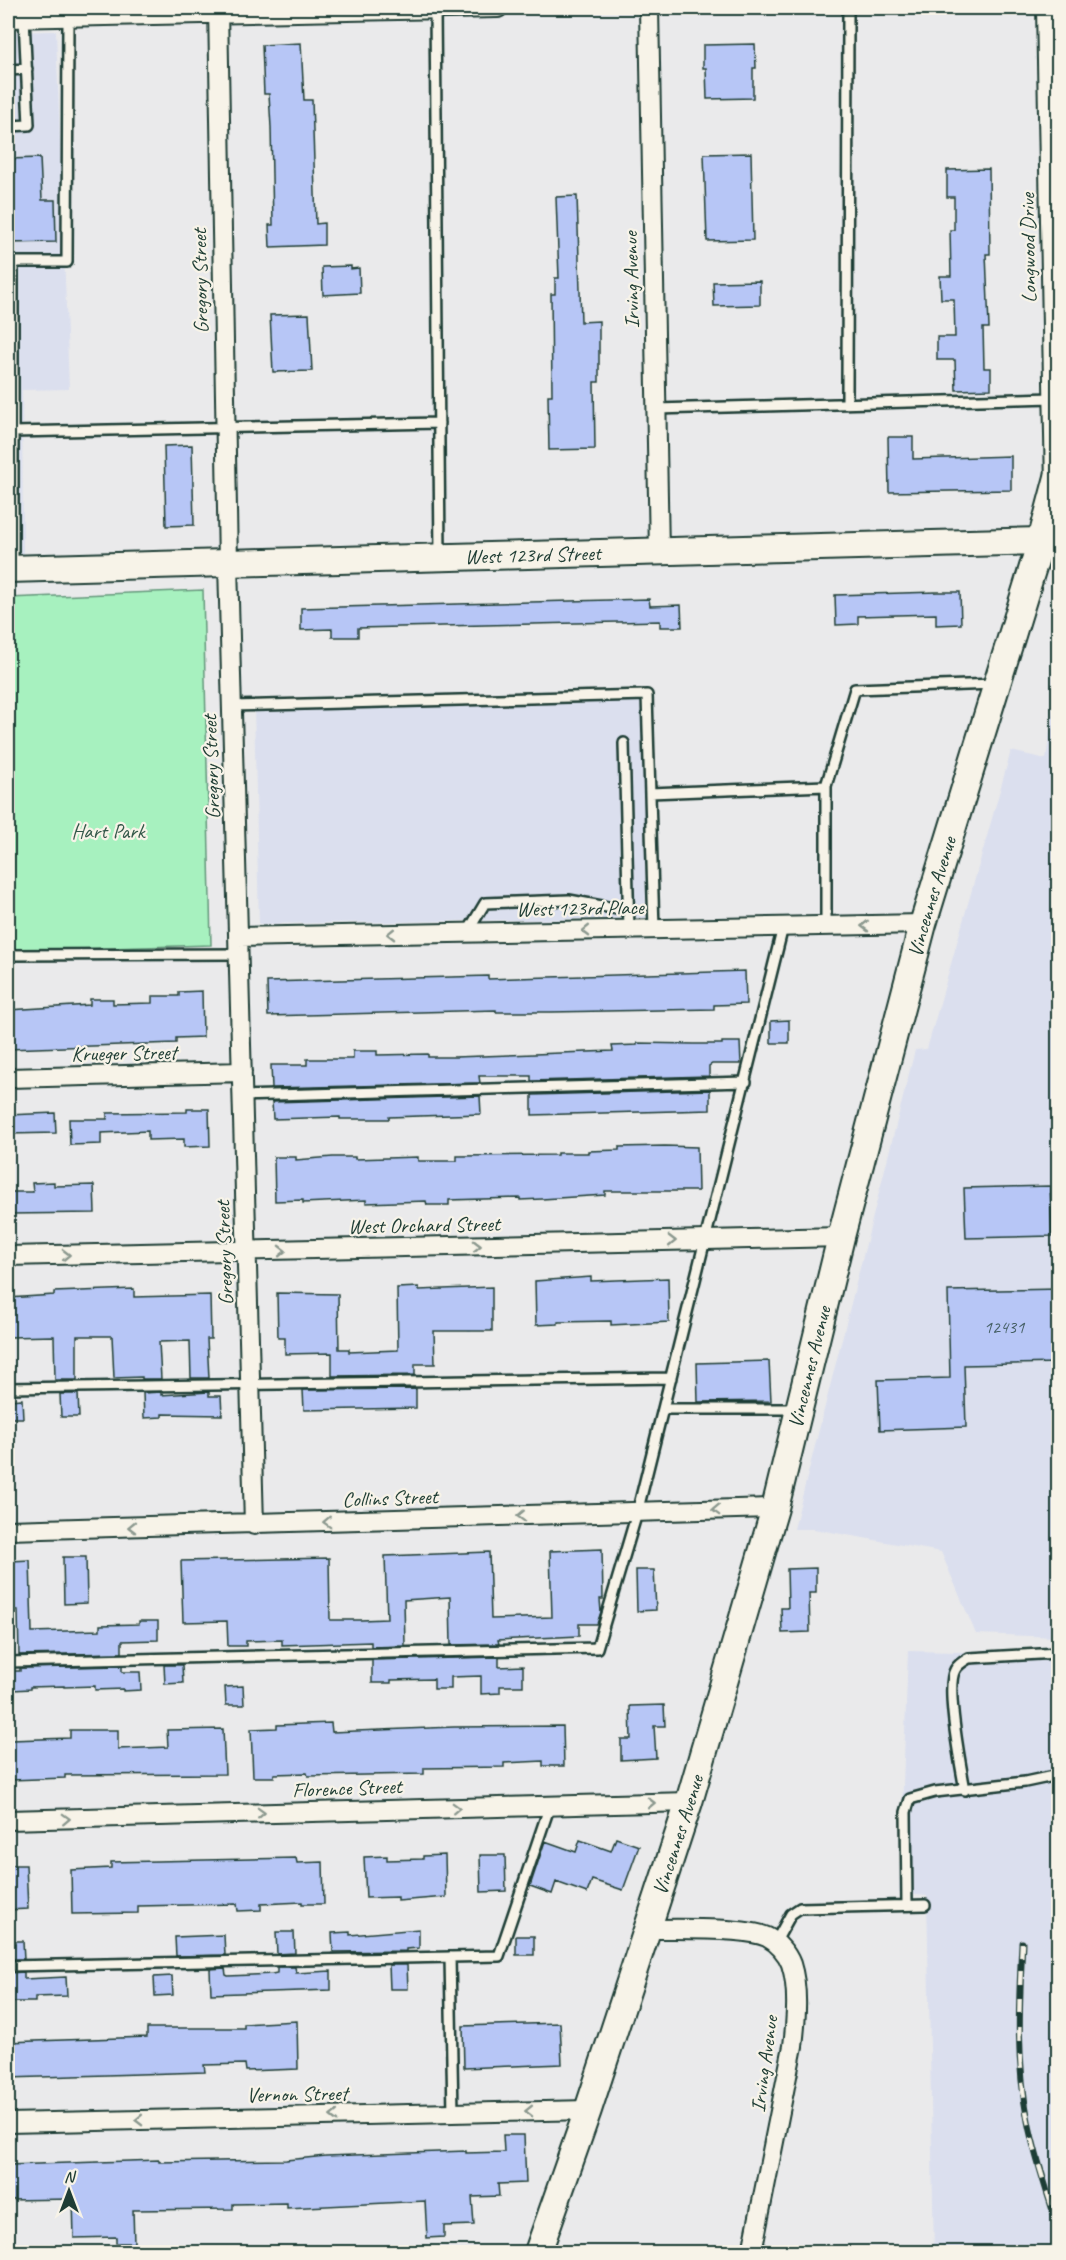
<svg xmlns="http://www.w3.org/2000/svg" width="1066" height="2260" font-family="Caveat,sans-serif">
  <rect width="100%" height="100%" fill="#eaeaeb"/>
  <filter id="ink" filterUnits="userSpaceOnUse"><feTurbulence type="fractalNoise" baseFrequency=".0167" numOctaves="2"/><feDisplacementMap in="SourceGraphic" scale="12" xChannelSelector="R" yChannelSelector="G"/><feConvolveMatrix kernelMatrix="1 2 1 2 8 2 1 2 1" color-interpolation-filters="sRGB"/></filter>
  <g filter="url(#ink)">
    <path fill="#dbdfee" d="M56,31L69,389L22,390L23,556L8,555V32Z
      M1058,679V1637L976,1634L941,1552L814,1529H794L915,1050L927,1049L1011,751L1046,759Z
      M643,699L646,918L259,924L254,706Z
      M908,1651L1058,1654V2252H934L927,1896L899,1893Z"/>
    <path fill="#a7f1bf" stroke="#63977a" stroke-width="1.5" d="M203,590L211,945L8,951V598Z"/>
    <path fill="#b7c6f6" stroke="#1f3d34" stroke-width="1.5" d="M301,43L304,100H312L316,224L324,223V245L270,247L269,225H273L271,127L269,94H264L262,45Z
      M755,44L756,68H753V98L707,99L706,68H703V45Z
      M751,153L753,240L707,241L704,154Z
      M40,158L42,200H55L56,242L8,243V159Z
      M989,169L990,254H986L989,328H983L984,368H991V389L956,390L955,360H937V337H955L954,299H941L940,276H951L950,230H954V197H947V170Z
      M577,196L581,322L599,321V382H594L595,449L549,450L548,395H552L551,294H555V278H559L556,197Z
      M351,266V269L359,268L360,293L323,295L322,267Z
      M760,281V305L714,306L713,282Z
      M309,314L312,371L273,372L270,315Z
      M888,437H913V459L1011,456V490L889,492Z
      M192,445L194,525L166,526L164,446Z
      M937,592H960L961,624L936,625V614L858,616V624L836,625L835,595Z
      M649,599L650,606L681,605L682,627H660V621L358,628V637H332V629L301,630V608Z
      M745,971L746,1004L714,1005V1009L551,1012H496V1010L268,1016L267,982L488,976V979Z
      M202,991L203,1037L176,1038V1043L8,1049V1010L90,1005V999H113V1004L152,1003V996H179V992Z
      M789,1020V1043H771V1021Z
      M722,1042H740L741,1064H712L709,1066V1076L531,1081V1076H479L480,1083L272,1088L271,1065H307V1059H353V1051H377V1055L428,1054V1057H455L613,1051L612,1046L637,1045V1043L694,1044H722Z
      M710,1090V1110L532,1115V1095Z
      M480,1096L481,1114L389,1117V1119H340V1117L273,1119L272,1102Z
      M187,1109H209L210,1146L184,1147V1139L148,1140V1131L101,1133V1144L70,1145L69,1119H107V1113L187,1112Z
      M55,1113L56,1133L8,1134V1115Z
      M665,1146L697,1147L698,1191H605V1195L542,1199L520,1200V1198L449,1200V1205H427L426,1201L366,1203V1200L303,1203V1200L275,1201L274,1157H296V1160L333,1157H355V1159L418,1157V1161H457V1156L557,1155V1153H588V1151L619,1150V1147Z
      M54,1182V1186L94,1185L95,1213L8,1214V1192H33L32,1183Z
      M1050,1186L1052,1236L966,1238L964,1188Z
      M591,1277V1281L668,1278L669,1322L611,1325V1321L558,1322V1324L536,1325L535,1281Z
      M419,1287V1290L492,1287V1331H434L435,1364H415V1375L332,1376V1353L285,1354V1338H278L277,1293L338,1294L339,1349H349V1352L398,1350L397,1288Z
      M134,1289V1297L210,1295L211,1339H207L209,1378H191L190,1341L159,1342L161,1379H142V1377L114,1378L112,1336H77V1380H55L54,1336L8,1337V1298L54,1295V1292Z
      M1059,1289V1363L964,1365L966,1427L880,1430L878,1380L950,1378L948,1291Z
      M769,1361L771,1401L698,1402L697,1363Z
      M416,1389V1408L304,1410L303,1390Z
      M161,1392V1395L209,1392V1396H221L222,1415L162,1414V1417L144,1418L143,1393Z
      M60,1394H78L79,1417H61Z
      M22,1399L23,1418H8V1400Z
      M602,1549L603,1599H600L601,1612L597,1624H579V1636L498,1640L499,1644L451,1645L450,1597L404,1600L405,1646L371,1647V1642L282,1645V1640L246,1641V1646H228L227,1621L183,1622L181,1561L329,1558L330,1620H361L387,1619L385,1556L489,1552L491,1619L552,1617L550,1551Z
      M63,1557H86L87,1603L64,1604Z
      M30,1560L32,1632L100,1630V1625L139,1624V1621H158V1640L122,1641V1653L19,1655L18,1610H13L11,1561Z
      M816,1568V1593H809L810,1632L782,1633L781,1608H788L787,1569Z
      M636,1570H654L656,1610L637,1611Z
      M499,1657V1667L523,1666V1686H500V1693L481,1694V1676L451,1677V1689H434V1679L391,1680V1683H372V1660Z
      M164,1665H182L183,1683L165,1684Z
      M122,1666V1672H140L141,1690L123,1691V1689L95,1690V1686L64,1687V1686L30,1687V1689L13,1690L12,1671H20V1668Z
      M243,1686L244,1705H226L225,1687Z
      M664,1705L665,1726H654L656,1758L621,1760V1739H631L630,1706Z
      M331,1723L332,1732L454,1727L563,1726L564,1766H543V1761L504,1763V1767L424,1768V1774L308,1776L307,1773L274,1774V1777H253L251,1729L277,1728V1725Z
      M223,1729L225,1774L65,1775V1778L11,1780V1740L70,1738V1730H118V1749L168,1747L167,1730Z
      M616,1838L639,1846L623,1890L592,1880L587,1893L556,1882L552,1894L530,1886L545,1841L576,1852L580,1840L611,1851Z
      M445,1855L446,1897L398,1901V1897L366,1898L364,1857L387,1856V1860L423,1859V1856Z
      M480,1855H505L506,1891L481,1892Z
      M296,1858L297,1863L323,1862L324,1904H302V1902L261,1904V1910L238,1911L237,1904L138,1906V1913L72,1914L71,1870L111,1868V1862Z
      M8,1865H26L28,1909L8,1910Z
      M419,1929V1948L406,1949V1951L333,1952L332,1933L350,1932V1935Z
      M276,1932H294L295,1953L277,1954Z
      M224,1935L225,1955L176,1956L175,1937Z
      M516,1936H534V1955H516Z
      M8,1941H23L24,1959H8Z
      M389,1965H407L408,1989H390Z
      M277,1967H295L296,1973L331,1971V1990L211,1994L210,1969L225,1968L226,1975L228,1976L272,1974L277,1973Z
      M24,1972V1979L66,1977L67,1996L35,1997V2002H8V1973Z
      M172,1976L173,1995L155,1996L154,1977Z
      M297,2021L298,2069L246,2071L245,2064L204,2065L205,2072L8,2078V2042L147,2037V2028H244V2024Z
      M560,2023L562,2064L464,2068L463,2026Z
      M503,2135H524L526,2183L498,2184L499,2196L472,2197L474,2225L444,2226V2237L427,2238L425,2201L287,2208V2203L233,2204V2209L133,2210L134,2243H116V2237L74,2238L73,2199L8,2200V2165L159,2160V2162L286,2160L326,2156L466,2151V2153L504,2152Z"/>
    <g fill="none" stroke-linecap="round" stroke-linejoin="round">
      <defs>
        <path id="lane" d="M435,9L440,555
          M8,70L27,69
          M8,126L29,125L24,18
          M8,262H67L68,17
          M13,262V566
          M847,403L848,8
          M656,409L1053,398
          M13,432L439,423
          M232,706L647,695L654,929
          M624,743L629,930
          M650,793L826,786
          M826,926V786L855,689L995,684
          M467,933L485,903L569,900L629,911
          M8,955L239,954
          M242,1096L746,1082
          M8,1388L671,1378
          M663,1409H797
          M8,1662L597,1648L637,1513L783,927
          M965,1790C961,1767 945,1687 955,1670C958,1664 964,1661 969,1658L1058,1653
          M907,1905L906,1812L910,1799L935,1792L1025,1782L1058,1775
          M775,1943L791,1914L800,1908L925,1905
          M450,1957L453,2113
          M8,1966L499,1956L550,1805"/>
        <path id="street" d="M218,8L228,564L254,1525
          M649,8L659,552
          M1046,8L1055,487
          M8,18L498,8
          M238,937L923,924
          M8,1078L242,1072
          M8,1256L841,1237
          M8,1530L775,1508
          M8,1820L689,1802
          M648,1929C675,1929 746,1927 767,1937C777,1942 787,1953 791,1964C799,1989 796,2020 793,2046L752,2252
          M8,2123L588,2110"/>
        <g id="secondary">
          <path id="s1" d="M8,569L1041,541"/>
          <path id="s2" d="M538,2252L588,2110L689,1802L775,1508L841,1237L923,924L1041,541L1058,477"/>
        </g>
      </defs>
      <use href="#lane" stroke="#1f3d34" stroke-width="14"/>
      <use href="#street" stroke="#1f3d34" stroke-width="22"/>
      <use href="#secondary" stroke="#1f3d34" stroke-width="30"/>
      <use href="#lane" stroke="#f7f3e8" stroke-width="9"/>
      <use href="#street" stroke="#f7f3e8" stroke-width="18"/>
      <use href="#secondary" stroke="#f7f3e8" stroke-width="26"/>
      <defs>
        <path id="rail" d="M1022,1943C1019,2003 1016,2062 1028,2121C1035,2157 1047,2191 1058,2226"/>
      </defs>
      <use href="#rail" stroke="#1f3d34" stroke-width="7"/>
      <use href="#rail" stroke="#f7f3e8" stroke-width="4.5" stroke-dasharray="14" stroke-linecap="butt"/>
    </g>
    <defs><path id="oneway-chevron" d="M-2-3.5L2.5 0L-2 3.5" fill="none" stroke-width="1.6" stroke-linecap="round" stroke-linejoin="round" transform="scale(1.5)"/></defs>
    <g stroke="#8b988e">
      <use href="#oneway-chevron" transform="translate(865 926) rotate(179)"/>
      <use href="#oneway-chevron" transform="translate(586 931) rotate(179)"/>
      <use href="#oneway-chevron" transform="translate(391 934) rotate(179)"/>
      <use href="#oneway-chevron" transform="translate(672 1241) rotate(-1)"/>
      <use href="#oneway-chevron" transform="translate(477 1246) rotate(-1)"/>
      <use href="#oneway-chevron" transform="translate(282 1251) rotate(-1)"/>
      <use href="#oneway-chevron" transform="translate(66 1255) rotate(-1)"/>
      <use href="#oneway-chevron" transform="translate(716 1510) rotate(178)"/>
      <use href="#oneway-chevron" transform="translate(521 1516) rotate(178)"/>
      <use href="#oneway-chevron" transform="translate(327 1522) rotate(178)"/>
      <use href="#oneway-chevron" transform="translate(132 1527) rotate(179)"/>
      <use href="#oneway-chevron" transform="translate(651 1803) rotate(-1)"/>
      <use href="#oneway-chevron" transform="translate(456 1808) rotate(-2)"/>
      <use href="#oneway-chevron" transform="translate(261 1813) rotate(-2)"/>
      <use href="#oneway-chevron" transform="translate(66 1819) rotate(-2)"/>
      <use href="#oneway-chevron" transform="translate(529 2111) rotate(179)"/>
      <use href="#oneway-chevron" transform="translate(334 2116) rotate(179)"/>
      <use href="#oneway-chevron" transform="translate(139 2120) rotate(179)"/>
    </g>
  </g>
  <g text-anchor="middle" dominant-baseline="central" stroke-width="4.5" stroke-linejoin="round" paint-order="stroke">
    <g font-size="18" fill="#455f64">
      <text x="1004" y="1327">12431</text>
    </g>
    <g font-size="21" fill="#1f3d34" stroke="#f7f3e8">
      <text transform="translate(1028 248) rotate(-91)">Longwood Drive</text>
      <text transform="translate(631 280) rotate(-91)">Irving Avenue</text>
      <text transform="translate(200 281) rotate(-91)">Gregory Street</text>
      <text stroke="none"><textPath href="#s1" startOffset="525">West 123rd Street</textPath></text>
      <text transform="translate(211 767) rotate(-92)">Gregory Street</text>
      <text stroke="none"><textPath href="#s2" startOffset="1412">Vincennes Avenue</textPath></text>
      <text transform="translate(580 908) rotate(-1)">West 123rd Place</text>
      <text transform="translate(124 1053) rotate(-1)">Krueger Street</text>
      <text transform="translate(424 1225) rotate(-1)">West Orchard Street</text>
      <text transform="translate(224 1253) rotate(-92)">Gregory Street</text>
      <text stroke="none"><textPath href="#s2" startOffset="926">Vincennes Avenue</textPath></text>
      <text transform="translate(390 1498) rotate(-2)">Collins Street</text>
      <text transform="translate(347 1788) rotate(-2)">Florence Street</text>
      <text stroke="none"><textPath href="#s2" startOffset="440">Vincennes Avenue</textPath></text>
      <text transform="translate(764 2064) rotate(-82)">Irving Avenue</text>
      <text transform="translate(297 2094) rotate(-1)">Vernon Street</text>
    </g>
    <g font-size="21" fill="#335849" stroke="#f7f3e8">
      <text x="108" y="831">Hart Park</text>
    </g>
  </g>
  <rect width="1066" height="2260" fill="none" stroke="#f7f3e8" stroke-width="30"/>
  <rect x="15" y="15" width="1036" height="2230" fill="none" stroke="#1f3d34" stroke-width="2" filter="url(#ink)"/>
  <g transform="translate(69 2191)" stroke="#f7f3e8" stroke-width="4.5" paint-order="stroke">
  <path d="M0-4.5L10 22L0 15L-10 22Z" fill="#1f3d34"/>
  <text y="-9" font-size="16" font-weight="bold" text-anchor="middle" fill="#1f3d34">N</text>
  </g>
</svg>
